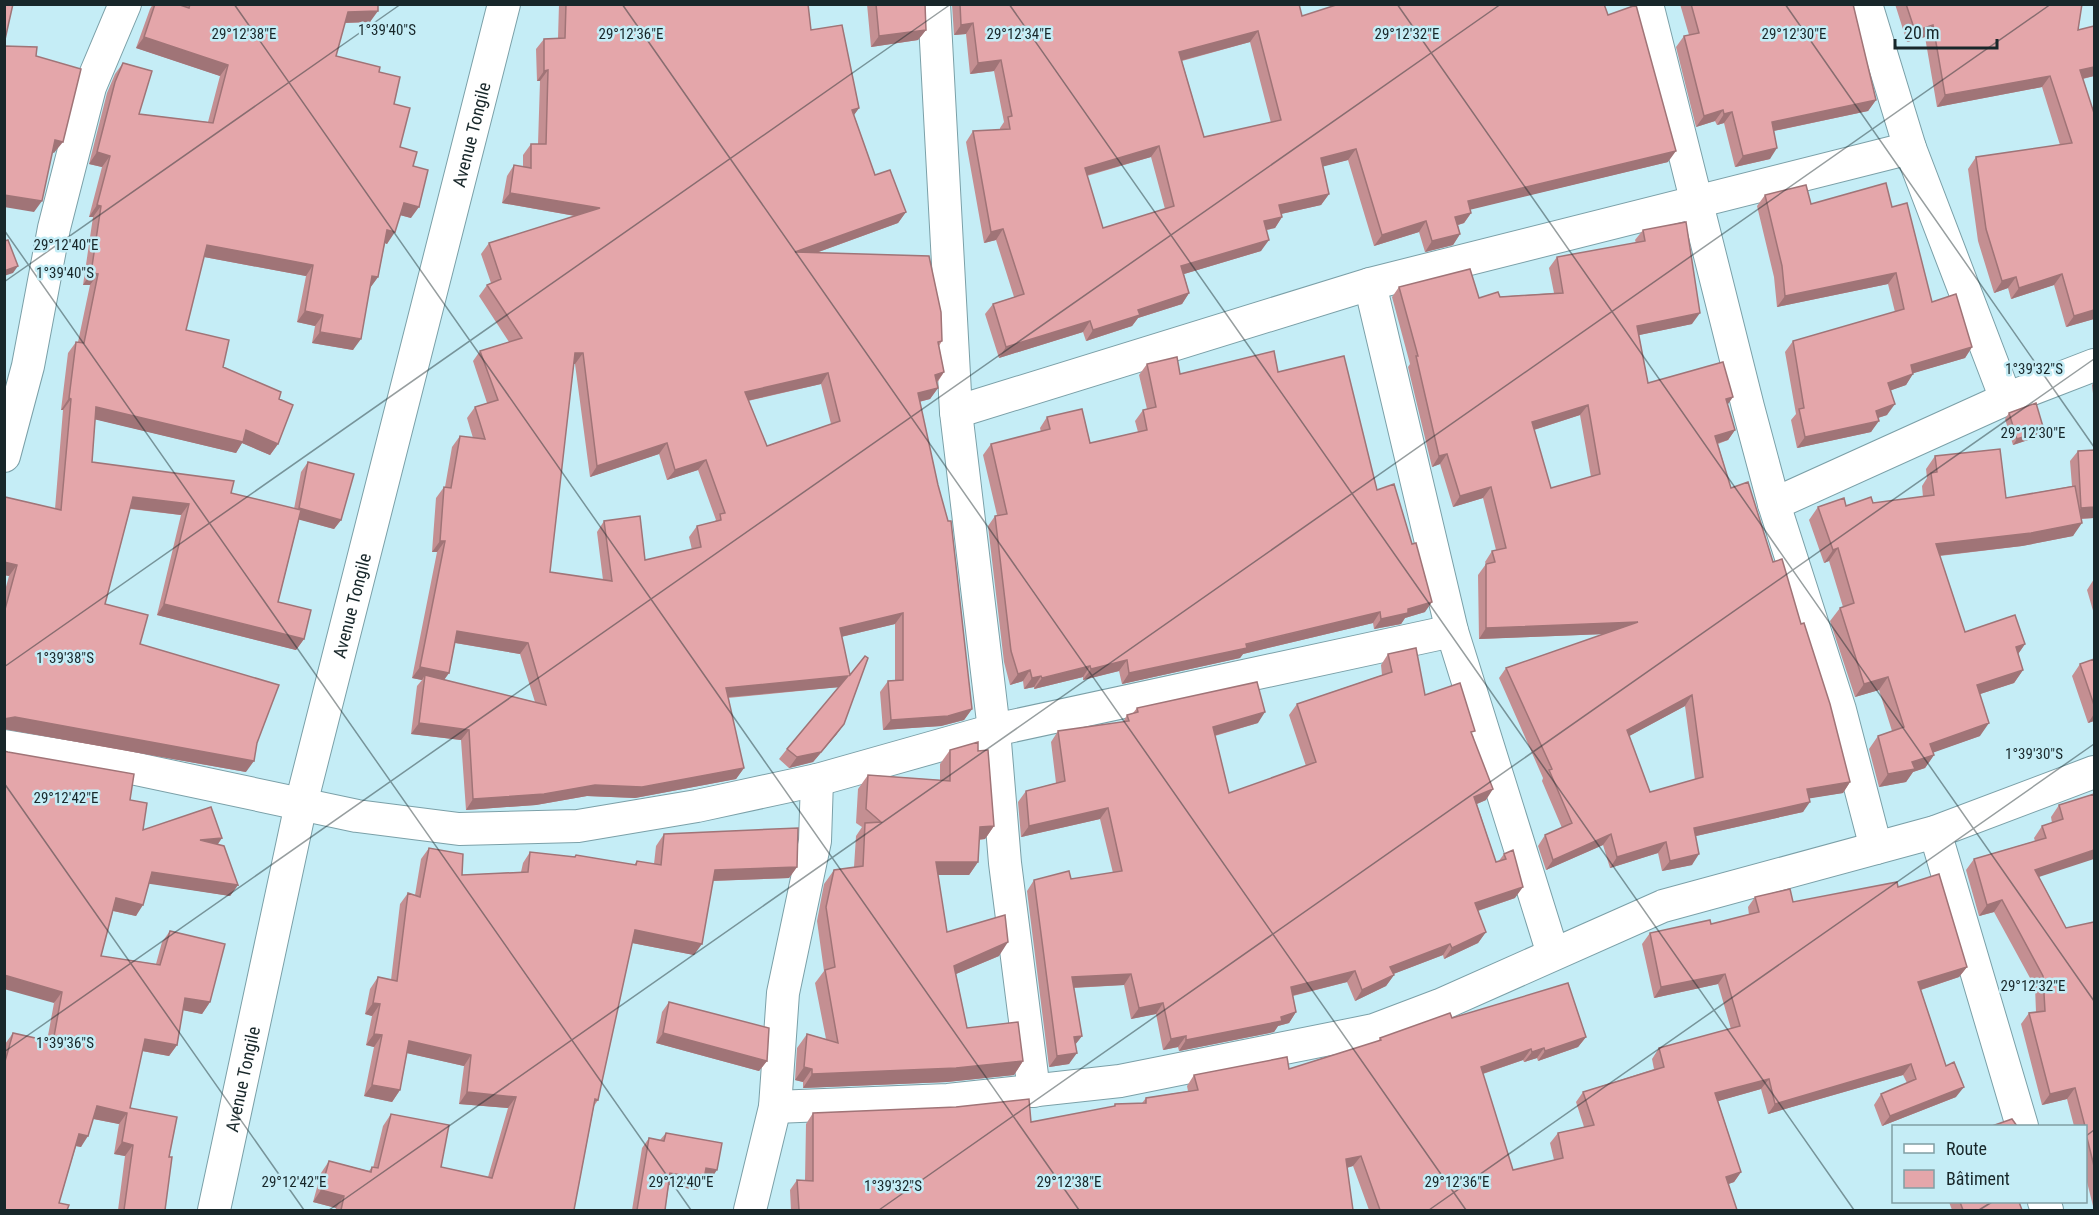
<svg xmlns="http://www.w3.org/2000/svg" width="2099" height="1215" font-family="'Roboto Condensed',sans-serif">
  <rect width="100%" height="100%" fill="#c5edf6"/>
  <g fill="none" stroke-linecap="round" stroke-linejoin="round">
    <defs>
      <g id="street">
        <path d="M934,4L956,412L994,730L1005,863L1034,1091"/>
        <path d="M1647,4L1748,407L1774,504L1840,710L1876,848"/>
        <path d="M1866,4L1910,148L2006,399"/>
        <path d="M1370,284L1452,631L1553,954"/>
        <path d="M956,412L1370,284L1910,148"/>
        <path d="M4,456L28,366L54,228L90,87L125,4"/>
        <path d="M1774,504L2006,399L2094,365"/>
        <path d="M4,746L113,764L357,816L459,829L578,826L697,806L817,780L994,730L1452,631"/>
        <path d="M1935,832L2022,1126"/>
        <path d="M775,1107L948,1100L1120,1081L1374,1030L1440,1005L1663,906L1935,832L2094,772"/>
        <path d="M2044,1202L2047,1210"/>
        <path id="s1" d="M214,1210L301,804L504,4"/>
        <path d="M750,1210L775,1107L783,993L815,841L817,780"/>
      </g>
    </defs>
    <use href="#street" stroke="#7ba0a8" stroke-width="34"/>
    <use href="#street" stroke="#fff" stroke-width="32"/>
  </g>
  <path fill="#c48f92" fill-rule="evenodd" d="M153,4L185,7V4H378L370,22L345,23L336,56L379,72L394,104L400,147L413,166L411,218L400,215L387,244L385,243L378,277L370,288L353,350L312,343L315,326L297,322L306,276L204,257L186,330L223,367L279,399L278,444L270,455L242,443L236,453L95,419L92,462L231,493L294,509L301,472L308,462L341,520L334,529L299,519L278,602L304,639L296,650L157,615L181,515L130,509L105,604L140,644L246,772L4,729V594L9,576L4,575V498L55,509L63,410H61L68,353L76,342H78L90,285H83L93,217H89L102,167L89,164L107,93L115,74L123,63L139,114L208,122L220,76L136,48L150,9Z
    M559,4H808L811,30L842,25L859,108L854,115L875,175L890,170L906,212L898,223L816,253L929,256L941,312L942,341L939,346L944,372L937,383L938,388L930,399L919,402L938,485L948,521H951L972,709L964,720L941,726L883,730L880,692L888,681H895V624L841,637L850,675L865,656L868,658L844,724L836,735L813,762L789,768L779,759L787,749L839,687L728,698L744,768L736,779L635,798L587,796L536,805L466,810L461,740L411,734L417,686L422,680L412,678L437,552H432L436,498L444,487H445L452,447L460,436L473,438L467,418L475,407L487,403L473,361L480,351L509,342L479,296L487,285L491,283L481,254L489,243L575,216L502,203L507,176L514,165L523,167V155L531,144H538L540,81H537L536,49L544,39L558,38ZM573,364H575L590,477L659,454L667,480L698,470L716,520L714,522L697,526L689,537L692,550L645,560L640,516L604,521L597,532L603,580L550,572ZM821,384L831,424L767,446L748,401ZM455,643L520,654L535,702L444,680L449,673Z
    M867,4H925L926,30L918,40L871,47Z
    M952,4H1299L1302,16L1668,162L1470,209L1471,213L1464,223L1458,225L1460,234L1453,245L1425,252L1419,232L1374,246L1348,160L1323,166L1329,194L1321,205L1281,214L1282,217L1275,228L1266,230L1261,251L1184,274L1189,293L1182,304L1138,318L1132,326L1086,341L1083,332L999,358L985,314L993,304L1014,297L996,240L984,243L966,142L973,131L1000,130V128L1004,122L994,71L970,74L966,34L954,35ZM1250,42L1271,123L1204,137L1182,61ZM1151,157L1165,209L1103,228L1087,176Z
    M1680,4H1853L1876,100L1868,111L1774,131L1770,159L1735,167L1724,123L1717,125L1715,121L1696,127L1676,47L1684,36L1689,35Z
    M1895,4H2082L2078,30L2094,26V76L2083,79L2094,113V319L2066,327L2054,285L2011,299L2008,288L1994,293L1978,241L1968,169L1976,157L2060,145L2042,87L1937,107L1925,37L1907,42Z
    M1765,195L1811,204L1892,207L1932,302L1972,347L1965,358L1913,373L1906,385L1891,390L1887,415L1878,418L1871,432L1797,448L1791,420L1796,414L1785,352L1793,341L1895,312L1888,284L1777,307L1774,277L1757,206Z
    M1643,230L1692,324L1639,335L1648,383L1728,405L1735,430L1728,440L1718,444L1731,488L1773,562L1801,624L1850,782L1843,793L1809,798L1803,812L1696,836L1692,865L1662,871L1658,853L1610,868L1603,845L1546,870L1538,846L1545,835L1562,828L1542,781L1543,778L1499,678L1506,668L1604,634L1479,639L1478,575L1486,564L1485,562L1492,551L1496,550L1483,498L1453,507L1440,464L1432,467L1408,367L1410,364L1392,297L1399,287L1479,298L1554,293L1549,268L1557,257L1636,243L1635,240ZM1580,415L1591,477L1551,488L1534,430ZM1685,706L1695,780L1650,792L1629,736Z
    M1147,364L1180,374L1278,372L1377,490L1425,612L1405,618L1401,624L1374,629L1373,623L1243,654L1240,658L1122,684L1119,671L1083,680V677L1034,689V687L1024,689L1023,681L1010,685L1004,662L988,526L995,516L997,515L983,455L991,444L1041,432L1040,428L1047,417L1090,443L1138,432L1135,421L1143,410L1147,409L1139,375Z
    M2094,382V402L2092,385Z
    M2009,413L2044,430L2040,436L2013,445L2005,419Z
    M2094,450V518L2081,519L2073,536L2022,546L1940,556L1965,632L2025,644L2018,654L2023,670L2014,683L1980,694V736L1933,752L1934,755L1925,768L1913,772L1906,782L1879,787L1869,749L1878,736L1892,731L1879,690L1855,697L1830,621L1840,608L1843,607L1829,561L1824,563L1809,520L1818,507L1873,503L1923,497L1922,486L1927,478L1926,469L1935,456L2006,498L2072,486L2070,461L2078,451Z
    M2094,579V614L2087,590Z
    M1388,654L1425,695L1473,735L1486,800L1477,804L1496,862H1498L1504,854L1513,850L1515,898L1478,911L1486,932L1478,943L1444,959L1443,955L1393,974L1394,975L1386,986L1355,1001L1347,982L1293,996L1296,1012L1289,1023L1278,1026L1274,1032L1179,1051L1178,1047L1163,1050L1156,1014L1131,1019L1124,985L1074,988L1082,1036L1075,1045L1069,1064L1049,1067L1027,891L1034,880L1071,879L1113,873L1100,819L1021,837L1018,802L1026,791L1056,783L1051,742L1058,731L1123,722L1127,715L1133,713L1137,708L1258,723L1215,736L1229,793L1306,766L1289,715L1297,704L1382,675L1381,665Z
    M2094,659V721L2088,723L2072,676L2080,664Z
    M950,750L978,751L994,826L985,839L979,840L978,862L969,875H938L947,932L999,956L956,974L967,1028L1023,1061L1014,1075L947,1082L803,1088V1082L795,1080L797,1048L807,1034L826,1039L815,983L824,971L817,921L824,884L834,870L854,867L856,836L862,827L856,823L858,789L868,775L940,780V764Z
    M2094,794L2039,877L2066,928L2094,922V1210L2085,1174V1126H2074L2067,1099L2042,1105L2021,1024L2029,1013L2036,1012L2035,987L1994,912L1979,916L1966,870L1974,859L2035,841L2034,838L2042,826L2052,823L2051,817L2059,805Z
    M130,800L143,830L217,844L238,885L230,896L149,883L136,916L113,911L101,956L156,964L162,942L170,931L210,1002L202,1014L183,1010L177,1045L169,1056L142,1051L130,1108L169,1157L165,1210H118L125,1156L114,1154L119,1124L93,1119L81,1147L76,1146L59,1203L4,1210L5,1044L13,1033L47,1041L54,1003Z
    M664,834L797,867L789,878L713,881L694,955L632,943L598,1100L594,1106L574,1210H335L336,1208L313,1202L321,1173L329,1161L369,1171L372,1167L373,1168L383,1126L391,1114L441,1167L488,1177L508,1108L459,1104L464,1066L407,1053L400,1090L392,1102L364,1096L374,1047L366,1045L372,1016L365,1014L370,989L378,977L391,980L400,904L408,893L415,895L421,859L429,848L462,875L521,872L523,863L530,852L574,857L576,855L634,865L637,861L654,864L656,846Z
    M1898,887L1967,967L1959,977L1921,990L1956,1097L1882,1126L1874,1105L1881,1094L1907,1083L1903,1075L1768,1114L1761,1089L1718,1101L1741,1172L1734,1182L1728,1184L1737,1210H1369L1353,1166L1347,1168L1353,1210H791L790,1190L797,1180H805L806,1124L813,1113L1031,1122L1113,1107L1115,1104L1142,1103L1146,1098L1188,1091L1187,1086L1194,1075L1289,1069L1378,1041L1380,1038L1452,1018L1586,1037L1578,1047L1538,1061L1537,1058L1524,1062L1523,1060L1483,1074L1513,1170L1554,1160L1550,1143L1558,1133L1584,1127L1576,1102L1583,1092L1654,1069L1652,1059L1659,1048L1731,1029L1718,984L1654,998L1642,944L1650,933L1711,924L1749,915L1748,907L1755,897L1793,902Z
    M669,1002L767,1061L759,1071L656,1043L662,1012Z
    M666,1133L710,1180L704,1179L697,1190L669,1185L665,1210H632L642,1148L649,1138L660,1140Z
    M1949,1202H2019L2022,1210H1952Z"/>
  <path fill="#a07477" d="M378,11L370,22L340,23L348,12Z
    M973,23L966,34L954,35L961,25Z
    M1933,25L1925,37L1907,42L1915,31Z
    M926,30L918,40L871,47L879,36Z
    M1258,31L1250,42L1172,63L1179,52Z
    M144,37L228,65L220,76L136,48Z
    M1001,60L994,71L970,74L978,63Z
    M2094,67V76L2072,81L2080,70Z
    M548,70L540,81H537L544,71Z
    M2050,76L2042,87L1937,107L1945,95Z
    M1876,100L1868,111L1764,133L1772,122Z
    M859,108L851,119L852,110Z
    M1723,110L1715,121L1696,127L1704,116Z
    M1732,112L1724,123L1717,125L1724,114Z
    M55,140L63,142L54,153L47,151Z
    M1159,146L1151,157L1077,178L1085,168Z
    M1777,148L1770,159L1735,167L1743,156Z
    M1356,149L1348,160L1314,169L1321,158Z
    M1676,151L1668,162L1461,212L1468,201Z
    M97,152L110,156L102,167L89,164Z
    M510,193L600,208L593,219L502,203Z
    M1329,194L1321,205L1272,216L1279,205Z
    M4,195L42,201L34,212L4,207Z
    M404,203L419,207L411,218L396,214Z
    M97,205L101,206L93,217H89Z
    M906,212L898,223L788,263L795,252Z
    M1471,213L1464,223L1448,228L1455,217Z
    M1282,217L1275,228L1256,232L1264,221Z
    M1426,221L1419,232L1374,246L1382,235Z
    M1003,229L996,240L984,243L991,232Z
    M387,230L395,232L387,244L380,241Z
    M1460,234L1453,245L1425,252L1432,241Z
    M1269,240L1261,251L1174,277L1181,266Z
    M207,245L313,265L306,276L199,256Z
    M18,266L13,273L4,276V271Z
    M91,273L98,274L90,285H83Z
    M1896,273L1888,284L1777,307L1785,296Z
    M2062,274L2054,285L2011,299L2019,288Z
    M372,276L378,277L370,288Z
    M2016,277L2008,288L1994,293L2002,281Z
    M1189,293L1182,304L1138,318L1132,326L1086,341L1093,330L1138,310Z
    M2094,310V319L2066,327L2074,316Z
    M305,311L323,315L315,326L297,322Z
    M1700,313L1692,324L1630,337L1637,326Z
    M1090,321L1083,332L999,358L1006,347Z
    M320,332L361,339L353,350L312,343Z
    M1972,347L1965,358L1904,376L1911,365Z
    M575,353H583L575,364H567Z
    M944,372L936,383L935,375Z
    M828,373L821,384L737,403L745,392Z
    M1913,374L1906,385L1881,394L1888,383Z
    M938,388L930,399L910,404L918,393Z
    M1733,397L1726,407V399Z
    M69,398L71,399L63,410H61Z
    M1895,404L1887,415L1868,421L1876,411Z
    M1588,405L1580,415L1524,433L1532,422Z
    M96,407L246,430L278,444L270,455L242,443L236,453L89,418Z
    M1879,421L1871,432L1797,448L1805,437Z
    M1735,430L1728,440L1708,446L1715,436Z
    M2044,430L2040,436L2013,445L2017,439Z
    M667,443L659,454L590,477L597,466Z
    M1447,454L1440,464L1432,467L1439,456Z
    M706,460L698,470L667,480L675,470Z
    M1491,487L1483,498L1453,507L1460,496Z
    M133,497L189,504L181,515L126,508Z
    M2094,507V518L2073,519L2081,508Z
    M299,508L341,520L334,529L293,518Z
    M2082,523L2073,536L2022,546L1927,557L1936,544Z
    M440,541H445L437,552H432Z
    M1838,548L1829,561L1824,563L1833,550Z
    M4,562L17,565L9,576L4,575Z
    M1432,602L1425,612L1405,618L1401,624L1374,629L1381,619L1408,609Z
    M164,604L304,639L296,650L157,615Z
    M1380,612L1373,623L1243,654L1240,658L1122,684L1129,673Z
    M903,613L895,624L832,639L840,628Z
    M1638,622L1631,633L1479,639L1486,628Z
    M457,631L528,643L520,654L450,642Z
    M2025,644L2016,657V647Z
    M1127,660L1119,671L1083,680L1091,669Z
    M1090,666L1083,677L1034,689L1042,678Z
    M420,667L449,673L441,684L425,675L422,680L412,678Z
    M1030,670L1023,681L1010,685L1018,674Z
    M2023,670L2014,683L1968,698L1977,685Z
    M848,676L841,687L718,698L726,688Z
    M1041,676L1034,687L1024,689L1032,678Z
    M1888,677L1879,690L1855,697L1864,684Z
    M1692,695L1685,706L1620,741L1627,730Z
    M972,709L964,720L941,726L883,730L891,720Z
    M1265,712L1258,723L1206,738L1213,727Z
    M2094,714V721L2088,723Z
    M15,717L254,761L246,772L4,729V719Z
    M419,723L469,730L461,740L411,734Z
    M1989,723L1980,736L1921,757L1930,744Z
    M844,724L836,735L813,762L789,768L797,757Z
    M1934,755L1925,768L1913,772L1906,782L1879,787L1888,774L1912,762Z
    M744,768L736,779L635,798L587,796L536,805L466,810L473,799Z
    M1850,782L1843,793L1800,800L1807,789Z
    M1493,789L1486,800L1467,808L1474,797Z
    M1810,802L1803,812L1687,838L1694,828Z
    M1108,808L1100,819L1021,837L1029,826Z
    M994,826L985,839L970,840L980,827Z
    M1611,834L1603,845L1546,870L1553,860Z
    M222,838L214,850L200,840Z
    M1666,842L1658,853L1610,868L1617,857Z
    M2094,850V859L2027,881L2035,870Z
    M1699,854L1692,865L1662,871L1670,861Z
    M936,862H978L969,875H926Z
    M797,867L789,878L707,881L715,870Z
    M152,872L238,885L230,896L144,883Z
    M1523,887L1515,898L1468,914L1475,903Z
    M116,898L143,905L136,916L109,910Z
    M2002,900L1994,912L1979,916L1987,905Z
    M635,930L702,944L694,955L627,942Z
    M1486,932L1478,943L1444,959L1452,948Z
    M1008,942L999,956L944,979L954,966Z
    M1450,944L1443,955L1383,978L1390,967Z
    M1967,967L1959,977L1911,993L1918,982Z
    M1355,971L1347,982L1283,998L1291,987Z
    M1131,974L1124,985L1065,988L1072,977Z
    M1725,974L1718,984L1654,998L1661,987Z
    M4,975L62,992L54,1003L4,989Z
    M1394,975L1386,986L1355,1001L1362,990Z
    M185,998L210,1002L202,1014L177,1009Z
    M373,1003L380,1004L372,1016L365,1014Z
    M1163,1003L1156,1014L1131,1019L1139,1008Z
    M1296,1012L1289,1023L1278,1026L1274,1032L1179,1051L1186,1040L1281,1017Z
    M663,1033L767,1061L759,1071L656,1043Z
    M374,1034L382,1035L374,1047L366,1045Z
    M1082,1036L1074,1046V1037Z
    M1186,1036L1178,1047L1163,1050L1171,1039Z
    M1586,1037L1578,1047L1538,1061L1545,1051Z
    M145,1039L177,1045L169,1056L137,1050Z
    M409,1041L471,1055L464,1066L402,1052Z
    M1544,1048L1537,1058L1524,1062L1532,1052Z
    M1531,1049L1523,1060L1473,1077L1481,1067Z
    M1077,1053L1069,1064L1049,1067L1057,1056Z
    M1023,1061L1014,1075L947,1082L803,1088L812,1074Z
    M1911,1064L1903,1075L1768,1114L1775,1104Z
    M804,1067L812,1069L803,1082L795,1080Z
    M1769,1079L1761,1089L1708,1104L1715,1093Z
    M372,1085L400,1090L392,1102L364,1096Z
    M1964,1087L1956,1097L1882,1126L1890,1116Z
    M2075,1088L2067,1099L2042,1105L2050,1094Z
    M467,1092L516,1097L508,1108L459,1104Z
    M97,1106L127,1113L119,1124L89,1118Z
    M79,1134L88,1136L81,1147L71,1145Z
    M122,1142L133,1145L125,1156L114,1154Z
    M1361,1156L1353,1166L1338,1170L1346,1159Z
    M706,1168L717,1170L710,1180L699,1178Z
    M1741,1172L1734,1182L1718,1188L1726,1177Z
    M670,1173L704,1179L697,1190L663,1184Z
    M321,1190L344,1196L336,1208L313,1202Z"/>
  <path fill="#e4a6aa" stroke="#a07477" stroke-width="1.5" fill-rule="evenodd" d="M4,4H13L4,44Z
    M155,4H177L189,8L190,4H378V11L348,12L336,56L380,67L379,72L400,77L394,104L410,108L400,147L417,152L413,166L428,170L419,207L404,203L395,232L387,230L378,277L372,276L361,339L320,332L323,315L305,311L313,265L207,245L186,330L229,340L223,367L281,392L279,399L293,405L278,444L246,430L243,442L96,407L92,462L234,481L231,493L301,510L278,602L311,610L304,639L164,604L189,504L133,497L105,604L148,615L140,644L279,685L257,743L254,761L15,717L4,719V613L17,565L4,562V500L5,497L61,510L71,399L69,398L76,342L84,343L98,274L91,273L101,206L97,205L110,156L97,152L115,82L123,63L152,71L139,114L213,123L228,65L144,37Z
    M566,4H808L811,30L842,25L859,108L852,110L875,175L890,170L906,212L795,252L929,256L941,312L942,341L938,342L944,372L935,375L938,388L918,393L938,485L948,521H951L972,709L948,716L891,720L888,681L903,680V613L840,628L850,675L865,656L868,658L844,724L821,752L797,757L787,749L848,676L726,688L744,768L642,787L595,785L544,794L473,799L469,730L419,723L425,675L546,705L528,643L457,631L449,673L420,667L445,541H440L444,487L451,488L460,436L485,439L475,407L498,400L480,351L522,338L487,285L501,279L489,243L600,208L510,193L514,165L531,168V144H546L548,70L544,71V39L565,38ZM575,353H583L597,466L667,443L675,470L706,460L725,513L720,514L721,520L697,526L701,547L645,560L640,516L604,521L612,581L550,572ZM828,373L840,421L767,446L745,392Z
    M876,4H925L926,30L879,36Z
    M960,4H1299L1302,16L1339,4H1604L1608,15L1636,5L1676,151L1468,201L1471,213L1455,217L1460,234L1432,241L1426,221L1382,235L1356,149L1321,158L1329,194L1279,205L1282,217L1264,221L1269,240L1181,266L1189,293L1138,310L1140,315L1093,330L1090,321L1006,347L993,304L1024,294L1003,229L991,232L973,131L1010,129L1008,117L1012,116L1001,60L978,63L973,23L961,25ZM1258,31L1281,120L1204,137L1179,52ZM1159,146L1174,206L1103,228L1085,168Z
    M1691,4H1853L1876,100L1772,122L1777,148L1743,156L1732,112L1724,114L1723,110L1704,116L1684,36L1699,33Z
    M1906,4H2082L2078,30L2094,26V67L2080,70L2094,113V310L2074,316L2062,274L2019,288L2016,277L2002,281L1986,229L1976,157L2072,143L2050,76L1945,95L1933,25L1915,31Z
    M4,46L37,47L36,56L81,69L63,142L55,140L42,201L4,195Z
    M1886,183L1892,207L1907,203L1932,302L1956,294L1972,347L1911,365L1913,374L1888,383L1895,404L1876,411L1879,421L1805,437L1799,409L1804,408L1793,341L1904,309L1896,273L1785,296L1782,266L1765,195L1806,185L1811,204Z
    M1686,222L1700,313L1637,326L1648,383L1723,362L1733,397L1726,399L1735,430L1715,436L1731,488L1748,482L1773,562L1782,559L1801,624L1804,623L1830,704L1850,782L1807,789L1810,802L1694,828L1699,854L1670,861L1666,842L1617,857L1611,834L1553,860L1545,835L1572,823L1549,770L1552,769L1506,668L1638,622L1486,628V564L1495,562L1492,551L1506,548L1491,487L1460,496L1447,454L1439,456L1416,356H1418L1399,287L1470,269L1479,298L1498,292L1500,297L1563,293L1557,257L1645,241L1643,230ZM1588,405L1600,474L1551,488L1532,422ZM1692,695L1703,777L1650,792L1627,730Z
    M8,240L18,266L4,271V241Z
    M1274,351L1278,372L1344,356L1377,490L1394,484L1412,544L1416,543L1432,602L1408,609V613L1381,619L1380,612L1246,644L1247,648L1129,673L1127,660L1091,669L1090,666L1042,678L1041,676L1032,678L1030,670L1018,674L1011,651L995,516L1007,514L991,444L1050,429L1047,417L1082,409L1090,443L1147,430L1143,410L1156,407L1147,364L1177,357L1180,374Z
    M2036,403L2044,430L2017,439L2009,413Z
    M2000,449L2006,498L2075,486L2082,523L2031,533L1936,544L1965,632L2015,615L2025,644L2016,647L2023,670L1977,685L1989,723L1930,744L1934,755L1912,762L1915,769L1888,774L1878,736L1904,727L1888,677L1864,684L1840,608L1854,603L1838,548L1833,550L1818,507L1844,498L1846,506L1871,497L1873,503L1934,495L1931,473L1937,472L1935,456Z
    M2094,450V507L2081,508L2078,451Z
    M308,462L354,474L341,520L299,508Z
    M1416,648L1425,695L1460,683L1475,731L1471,732L1493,789L1474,797L1496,862L1506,859L1504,854L1513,850L1523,887L1475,903L1486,932L1452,948L1450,944L1390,967L1394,975L1362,990L1355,971L1291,987L1296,1012L1281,1017L1282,1021L1186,1040V1036L1171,1039L1163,1003L1139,1008L1131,974L1072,977L1082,1036L1074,1037L1077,1053L1057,1056L1034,880L1069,871L1071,879L1122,871L1108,808L1029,826L1026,791L1065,781L1058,731L1129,721L1127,715L1138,712L1137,708L1257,682L1265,712L1213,727L1229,793L1316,762L1297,704L1392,672L1388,654Z
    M2094,659V705L2080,664Z
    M978,742V751L988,750L994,826L980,827L978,862H936L947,932L1005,915L1008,942L954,966L967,1028L1018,1022L1023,1061L956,1068L812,1074V1069L804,1067L807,1034L838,1043L825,970L835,967L826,907L834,870L863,866L865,823L881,822L866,809L868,775L950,781V750Z
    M4,751L8,752L134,774L130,800L147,803L143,830L211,807L222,838L200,840L224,846L238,885L152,872L143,905L116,898L101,956L160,965L170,931L225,944L210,1002L185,998L177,1045L145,1039L130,1108L177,1117L169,1157H172L165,1210H124L133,1145L122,1142L127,1113L97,1106L88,1136L79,1134L59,1203L69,1205L67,1210H4V1065L13,1033L53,1042L62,992L4,975Z
    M2094,794V850L2035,870L2066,928L2094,922V1166L2085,1130V1126L2075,1088L2050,1094L2029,1013L2045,1011L2043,976L2002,900L1987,905L1974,859L2046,838L2042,826L2063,819L2059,805Z
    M798,828L797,867L715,870L702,944L635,930L598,1100L595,1099L574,1210H341L344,1196L321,1190L329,1161L371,1172L372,1167L378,1168L391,1114L449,1125L441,1167L492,1178L516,1097L467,1092L471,1055L409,1041L400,1090L372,1085L382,1035L374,1034L380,1004L373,1003L378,977L397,981L408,893L420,897L429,848L463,854L462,875L528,872L530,852L575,857L576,855L636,865L637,861L661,865L664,834Z
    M1939,874L1967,967L1918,982L1946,1066L1954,1062L1964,1087L1890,1116L1881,1094L1916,1079L1911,1064L1775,1104L1769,1079L1715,1093L1741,1172L1726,1177L1737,1210H1380L1361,1156L1346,1159L1353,1210H799L797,1180L813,1181V1113L956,1107L1029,1099L1031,1122L1115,1106V1104L1146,1103V1098L1198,1090L1194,1075L1287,1057L1289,1069L1381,1040L1380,1038L1450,1013L1452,1018L1568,983L1586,1037L1545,1051L1544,1048L1532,1052L1531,1049L1481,1067L1513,1170L1563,1158L1558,1133L1594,1125L1583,1092L1664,1067L1659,1048L1740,1026L1725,974L1661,987L1650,933L1710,920L1711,924L1759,912L1755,897L1790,889L1793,902L1897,882L1898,887Z
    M669,1002L769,1028L767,1061L663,1033Z
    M2012,1119L2017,1126H1992Z
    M666,1133L722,1143L717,1170L706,1168L704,1179L670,1173L665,1210H637L649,1138L664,1141Z
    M1960,1202H2019L2022,1210H1963Z"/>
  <path fill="none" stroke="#18272a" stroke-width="1.5" stroke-opacity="0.45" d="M234,4L1079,1210M622,4L1466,1210M1009,4L1854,1210M1397,4L2094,1001M1785,4L2094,447M4,230L691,1210M4,282L401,4M4,667L951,4M4,783L304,1210M4,1052L1501,4M2086,1136L2094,1130M329,1210L2051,4M879,1210L2094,359M1429,1210L2094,744M1979,1210L1992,1202"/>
  <g text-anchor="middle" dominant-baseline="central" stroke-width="5" stroke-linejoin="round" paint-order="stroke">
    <g font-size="18" fill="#18272a" stroke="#c5edf6">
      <text stroke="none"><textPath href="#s1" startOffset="1106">Avenue Tongile</textPath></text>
      <text stroke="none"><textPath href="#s1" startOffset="620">Avenue Tongile</textPath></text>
      <text stroke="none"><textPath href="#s1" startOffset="134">Avenue Tongile</textPath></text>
    </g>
  </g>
  <g font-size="15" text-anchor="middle" fill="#18272a" stroke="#c5edf6" stroke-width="5" stroke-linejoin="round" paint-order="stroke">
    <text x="387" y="35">1°39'40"S</text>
    <text x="244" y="39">29°12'38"E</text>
    <text x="631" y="39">29°12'36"E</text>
    <text x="1019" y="39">29°12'34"E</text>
    <text x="1407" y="39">29°12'32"E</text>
    <text x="1794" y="39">29°12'30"E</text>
    <text x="66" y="250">29°12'40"E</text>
    <text x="65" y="278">1°39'40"S</text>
    <text x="2034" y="374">1°39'32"S</text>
    <text x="2033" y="438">29°12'30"E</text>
    <text x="65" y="663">1°39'38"S</text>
    <text x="2034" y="759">1°39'30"S</text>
    <text x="66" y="803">29°12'42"E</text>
    <text x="2033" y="991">29°12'32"E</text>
    <text x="65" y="1048">1°39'36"S</text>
    <text x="294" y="1187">29°12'42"E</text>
    <text x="681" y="1187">29°12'40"E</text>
    <text x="1069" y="1187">29°12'38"E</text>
    <text x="1457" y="1187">29°12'36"E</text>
    <text x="893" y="1191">1°39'32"S</text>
  </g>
  <rect width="2099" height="1215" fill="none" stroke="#18272a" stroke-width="12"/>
  <rect x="1892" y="1125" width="195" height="78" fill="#c5edf6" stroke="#809ea4" stroke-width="1.5"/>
  <rect x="1904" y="1144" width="30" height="9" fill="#ffffff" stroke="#809ea4" stroke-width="1.5"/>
  <text x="1946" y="1155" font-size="18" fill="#18272a">Route</text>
  <rect x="1904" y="1170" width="30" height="18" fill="#e4a6aa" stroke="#809ea4" stroke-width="1.5"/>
  <text x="1946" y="1185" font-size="18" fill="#18272a">Bâtiment</text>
  <path d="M1895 39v9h102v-9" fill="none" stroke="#18272a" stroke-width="3"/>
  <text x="1904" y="39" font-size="18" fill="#18272a" stroke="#c5edf6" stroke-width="4.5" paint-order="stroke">20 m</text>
</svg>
